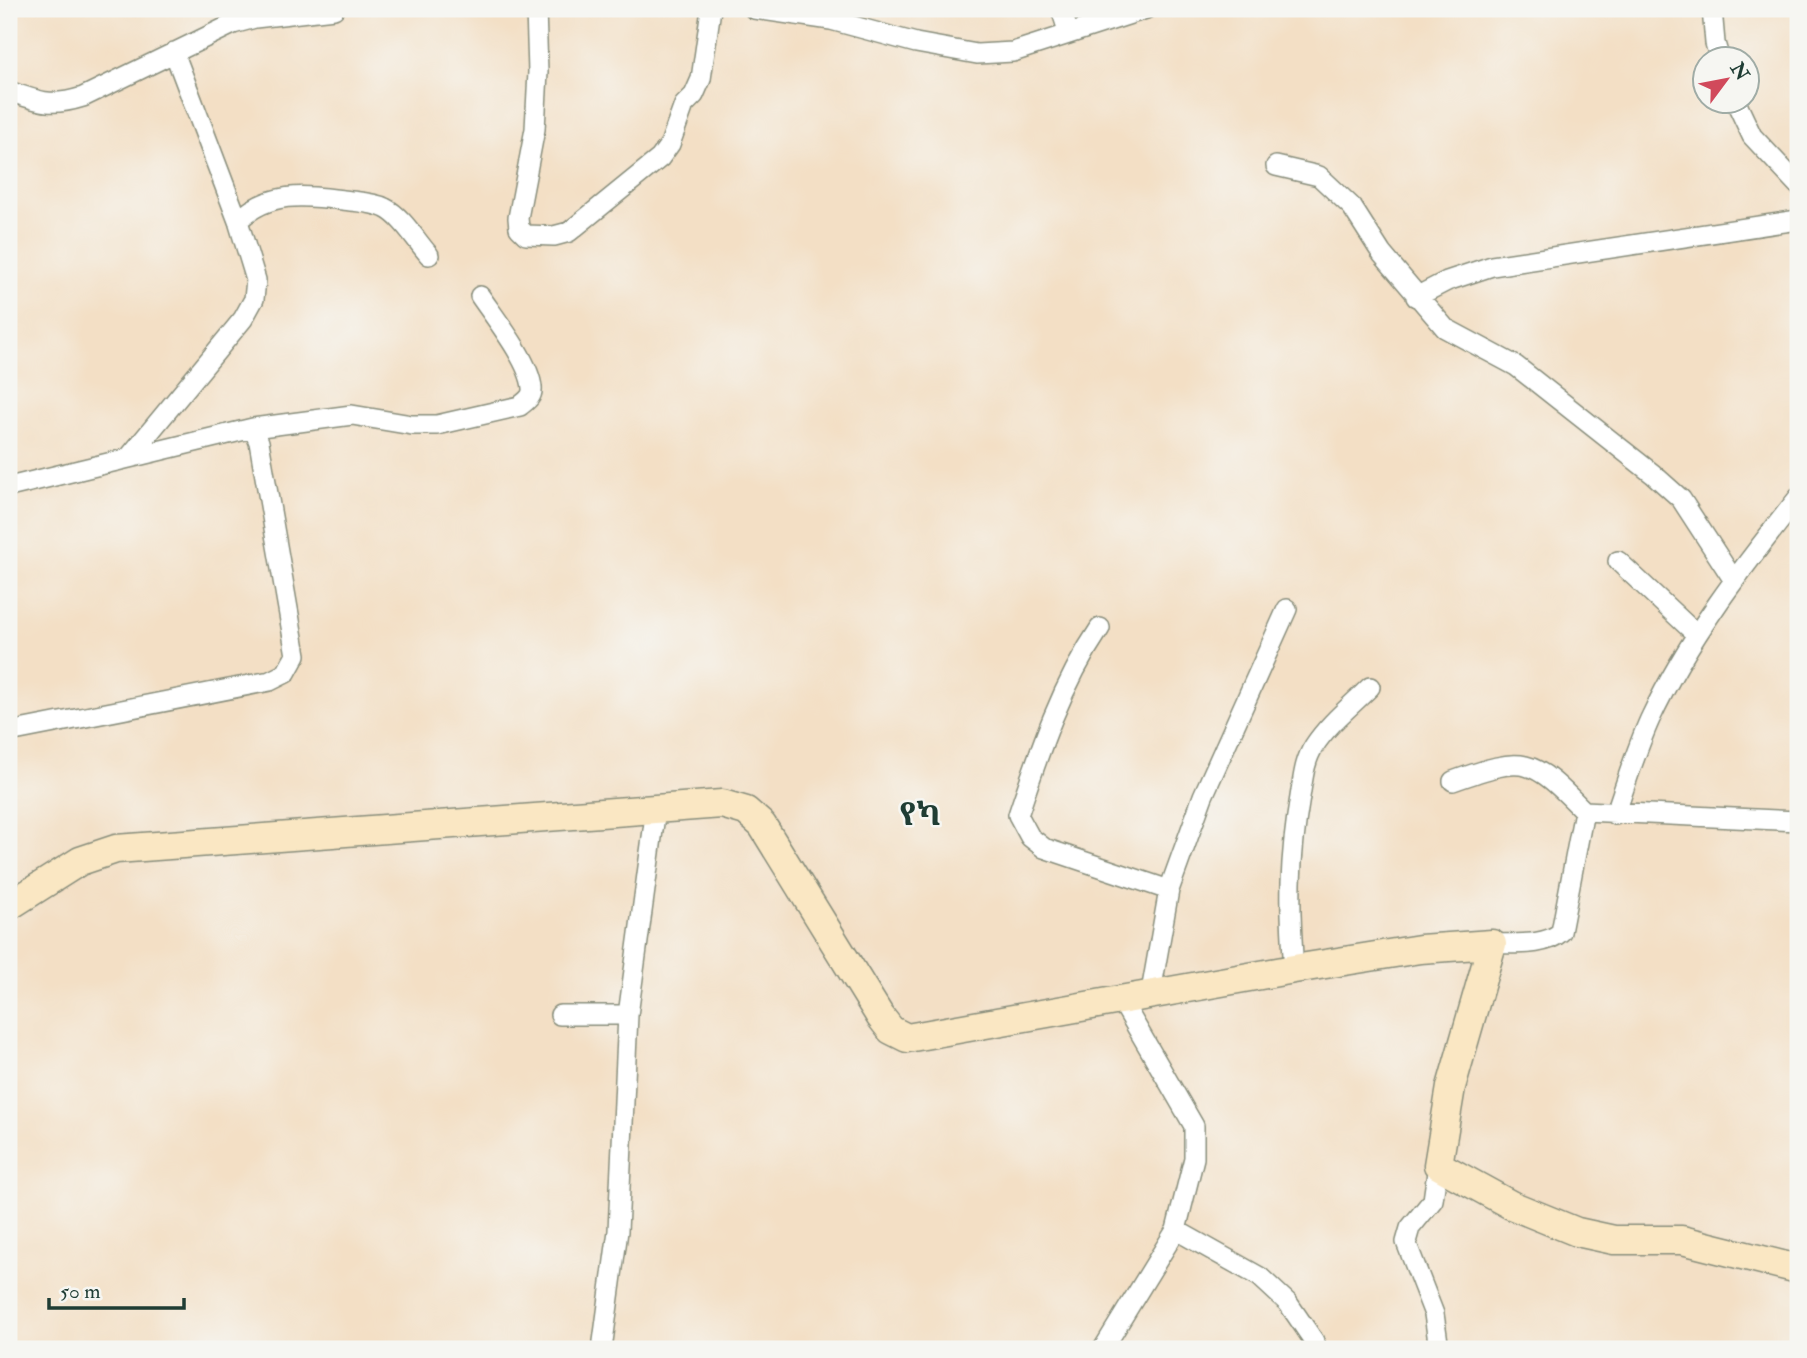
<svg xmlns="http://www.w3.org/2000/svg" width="1807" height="1358" font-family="'IM FELL Double Pica','Noto Serif Ethiopic',serif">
  <rect width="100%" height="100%" fill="#f6f6f2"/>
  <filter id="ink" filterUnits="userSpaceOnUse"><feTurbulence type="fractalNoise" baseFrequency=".0143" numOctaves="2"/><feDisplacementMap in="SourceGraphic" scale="14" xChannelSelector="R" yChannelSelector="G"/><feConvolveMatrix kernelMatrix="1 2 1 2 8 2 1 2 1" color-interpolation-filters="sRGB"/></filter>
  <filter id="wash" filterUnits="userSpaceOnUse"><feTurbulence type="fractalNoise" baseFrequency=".00686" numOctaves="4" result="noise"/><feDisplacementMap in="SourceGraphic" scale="28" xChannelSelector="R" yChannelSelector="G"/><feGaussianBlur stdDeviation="1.57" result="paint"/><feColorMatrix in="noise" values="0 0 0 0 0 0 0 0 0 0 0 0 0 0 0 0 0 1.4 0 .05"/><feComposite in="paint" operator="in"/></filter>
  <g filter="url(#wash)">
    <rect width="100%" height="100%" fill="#f3dfc5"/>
  </g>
  <g filter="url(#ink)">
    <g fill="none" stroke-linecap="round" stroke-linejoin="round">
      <defs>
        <path id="street" d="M536,9L538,72L535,129L518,218L519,228L526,235L554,236L569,232L660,158L670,144L684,105L694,95L701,79L711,9
          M754,9L831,20L916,43L977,54L1013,52L1146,9
          M1061,9L1069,34
          M1712,9L1715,43L1720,60
          M9,91C40,102 51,107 83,97L233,24L255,18L334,9
          M1736,102L1752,136L1798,185
          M1276,166L1319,176L1352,207L1382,254L1445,328L1516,366L1653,474L1681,499L1733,579
          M238,221C268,191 304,195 343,200C357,202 373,202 385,208C402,216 417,242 429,255
          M1416,297L1447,281L1492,266L1798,220
          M253,428L352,415L412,425H437L520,406C526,401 533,397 532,388C530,362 495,318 480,296
          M130,456L243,319L254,299L256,280L238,221L174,52
          M9,487L253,428L259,442L296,655L286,673L270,681L9,732
          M1618,561L1696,634
          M1100,628C1061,686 1040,749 1018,815L1030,837L1044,848L1169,890L1151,992
          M1453,781C1525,755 1531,757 1584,811
          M1615,815C1626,783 1636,750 1650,719C1688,638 1742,568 1798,498
          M1169,890L1203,796L1287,609
          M1492,944C1514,943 1544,947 1561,932L1584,811L1798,821
          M1294,969C1289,905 1289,861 1300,797C1303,780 1304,761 1314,746C1329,723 1351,706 1370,687
          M1121,1000L1194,1126V1158L1176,1230L1260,1277L1288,1303L1314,1341
          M560,1015H628
          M1438,1165L1433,1200L1410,1228L1406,1242L1434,1314L1439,1349
          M602,1349L618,1231L628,1015L656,808
          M1103,1349L1176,1230"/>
        <path id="secondary" d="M9,906L80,861L116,849L722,804L746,811L762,825L880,1016L891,1030L907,1038L1294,969L1420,949L1492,944L1451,1087L1438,1165L1511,1205L1577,1232L1614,1240H1682L1798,1269"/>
      </defs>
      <use href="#street" stroke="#898e7c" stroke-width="22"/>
      <use href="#secondary" stroke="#898e7c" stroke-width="31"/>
      <use href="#street" stroke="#fff" stroke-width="19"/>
      <use href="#secondary" stroke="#fae7c3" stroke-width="28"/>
    </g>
  </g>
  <g text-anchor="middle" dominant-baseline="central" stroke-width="5" stroke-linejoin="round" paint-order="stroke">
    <g font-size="32" font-weight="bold" fill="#1f3d34" stroke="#f6f6f2">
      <text x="920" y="815">የካ</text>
    </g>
  </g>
  <rect width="1807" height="1358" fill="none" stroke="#f6f6f2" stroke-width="35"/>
  <g transform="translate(1726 80) rotate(58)"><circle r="33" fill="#f6f6f2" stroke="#a0aca6" stroke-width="2"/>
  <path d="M0-5L12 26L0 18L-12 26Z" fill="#d1495b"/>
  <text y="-10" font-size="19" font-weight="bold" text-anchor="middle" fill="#1f3d34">N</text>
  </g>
  <path d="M49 1298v10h135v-10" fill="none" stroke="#1f3d34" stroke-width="3.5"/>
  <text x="60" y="1298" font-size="21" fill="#1f3d34" stroke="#f6f6f2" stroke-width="5" paint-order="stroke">50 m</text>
</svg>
